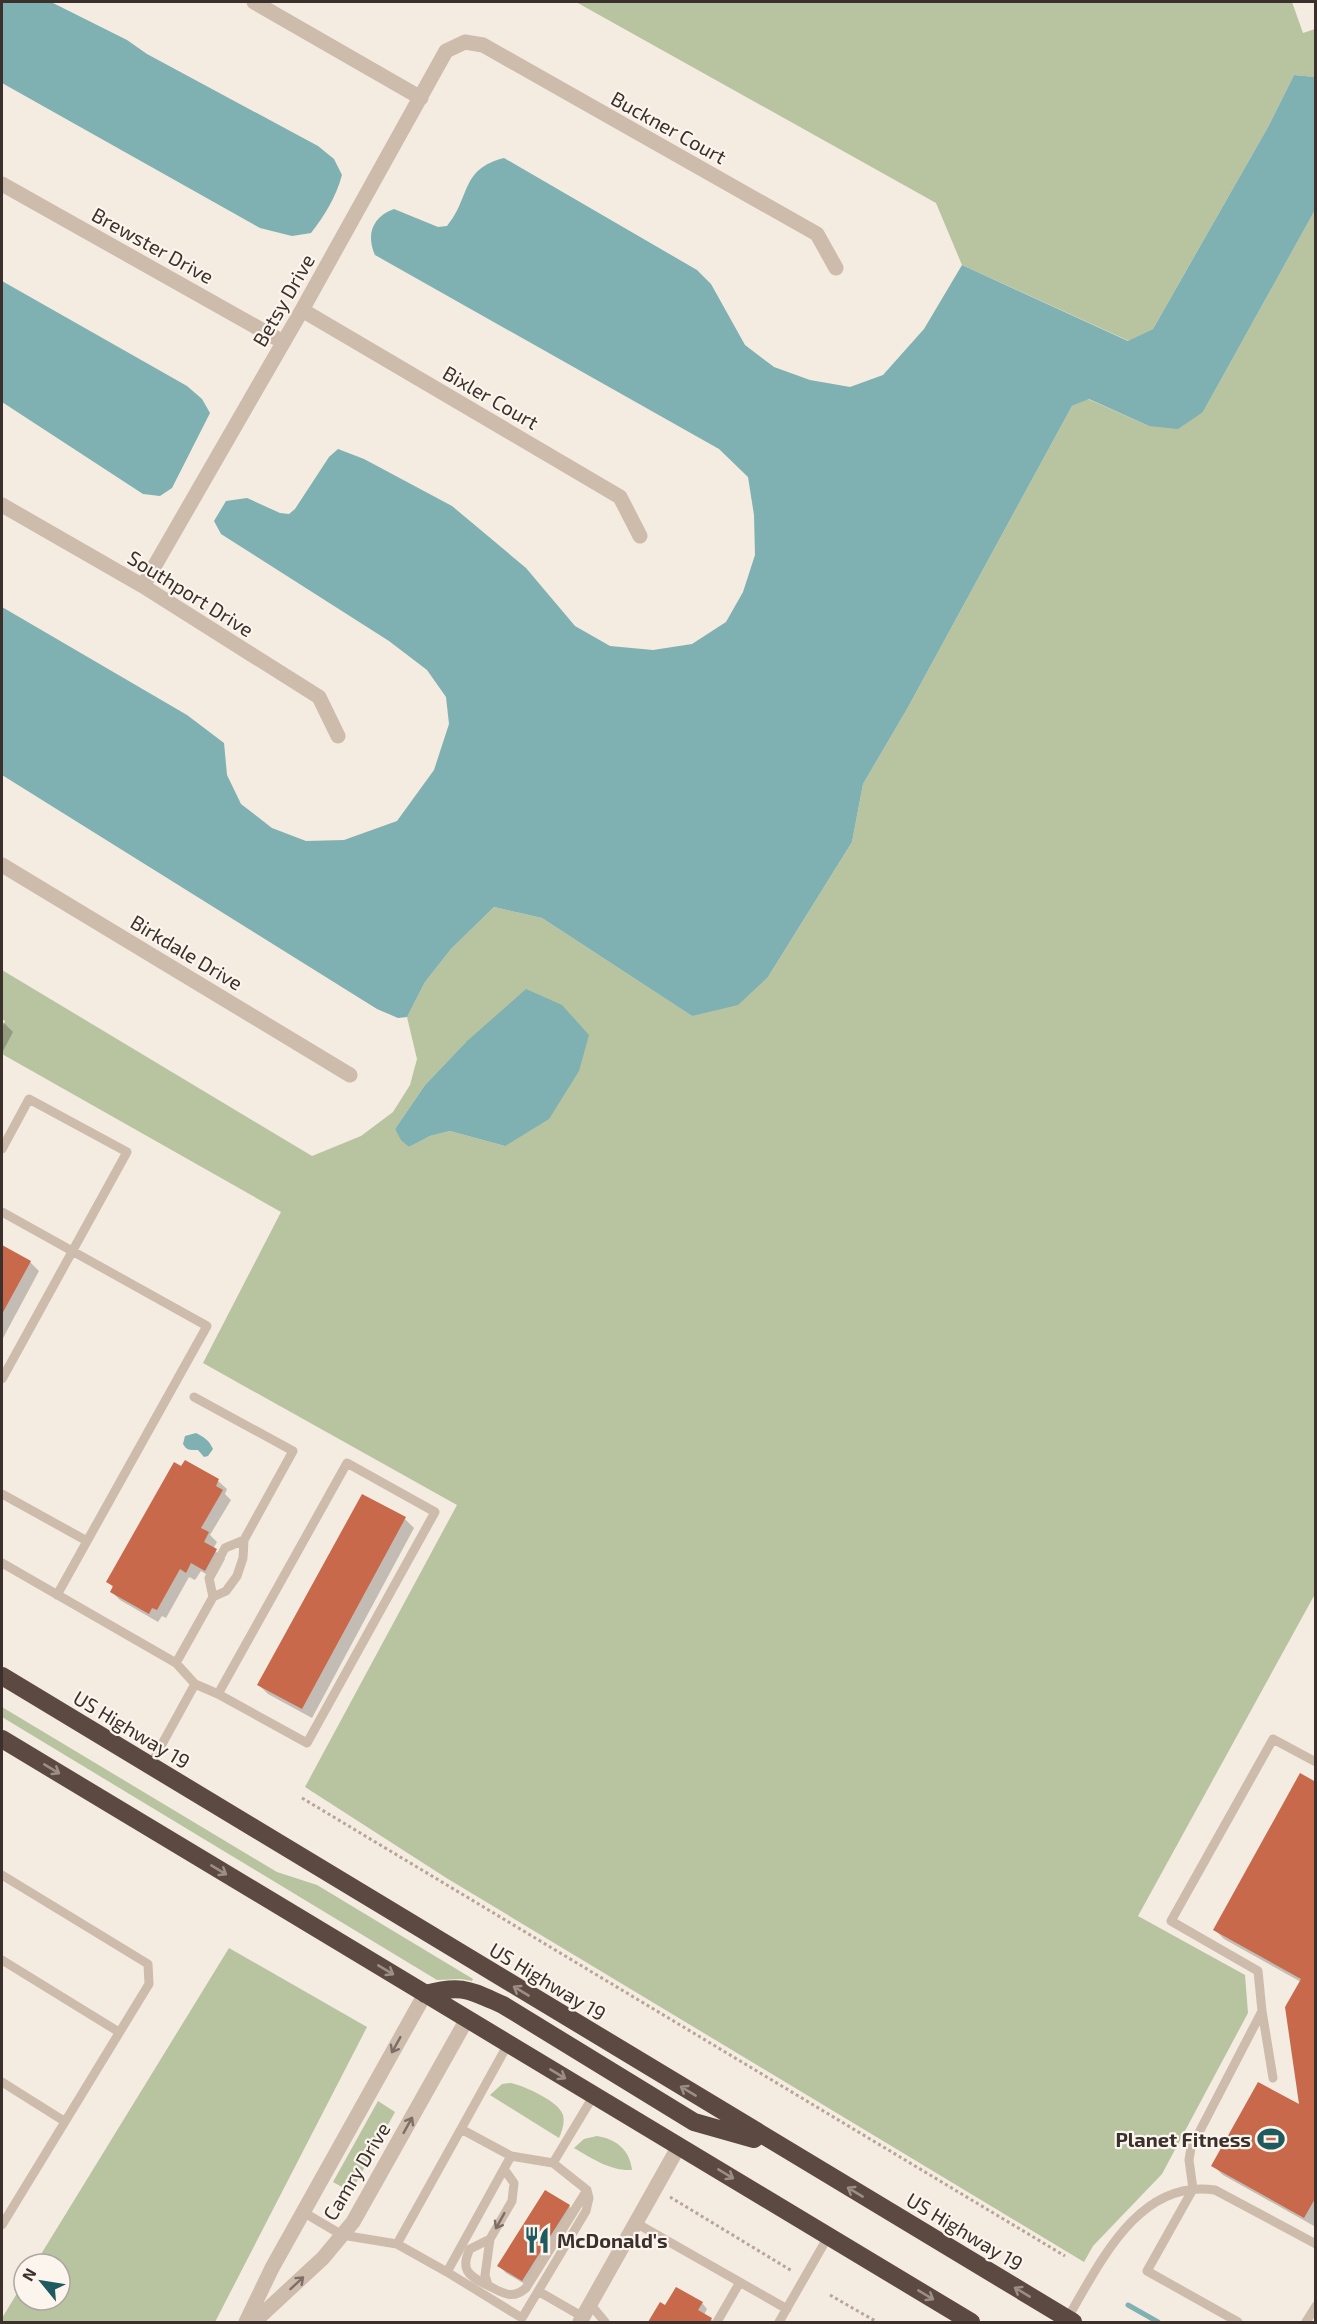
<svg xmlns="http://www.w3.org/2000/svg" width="1317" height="2324" font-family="'Exo 2',sans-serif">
  <rect width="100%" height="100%" fill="#f4ebe1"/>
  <path fill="#b8c4a0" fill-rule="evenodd" d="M576,2H1292L1303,33L1315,29V77L1294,75L1268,127L1153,329L1129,341L962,265L936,203Z
    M1315,210V1594L1138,1916L1245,1975L1248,2013L1162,2174L1093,2246L1084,2262L448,1879L305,1787L457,1505L203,1363L281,1212L2,1054V1028L5,1021L2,1019V970L312,1156L361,1136L393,1112L410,1085L417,1059L407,1017L425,982L451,949L494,907L542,918L692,1016L768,977L852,842L863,784L907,709L1072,406L1088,399L1149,426L1203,412ZM466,1042L505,1146L450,1131L430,1136L409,1147L395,1129L425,1085Z
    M2,1707L277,1872L317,1885L473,1979L472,1981L461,1979L437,1980L2,1717Z
    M229,1948L367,2027L215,2322H2V2318L24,2282V2300H60V2264H35Z
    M511,2083C524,2086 559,2101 563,2115C565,2123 562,2131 559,2138L490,2095L502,2084Z
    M378,2101L395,2112L351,2192L333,2182Z
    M597,2136C616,2139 630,2150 632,2170C610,2171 593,2159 574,2148L584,2139Z"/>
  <path fill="#7fb0b2" d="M2,2H51L127,40L147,54L318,146L334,159L342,175C336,197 325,215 311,233L292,236L260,228L2,83Z
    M1294,75L1315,77V210L1203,412L1178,429L1149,426L1089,399L1072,406L907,709L863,784L852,842L768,977L738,1005L692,1016L542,918L494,907L451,949L425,982L407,1017L398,1018L377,1009L2,775V607L187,715L224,743L227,775L241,804L272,828L306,841L344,840L397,821L434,770L449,724L446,697L427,670L389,641L221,534L214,521L226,501L247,498L280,513L289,514L295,509L329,457L338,449L364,459L452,506L526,568L575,626L610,646L653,650L692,644L726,622L743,592L755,555L754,515L748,477L719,449L375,255C366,235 372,217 394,209L438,227L447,226C471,197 460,169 504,158L697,270L711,284L745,345L774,367L810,380L850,387L883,375L924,329L962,265L1128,341L1153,329L1268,127Z
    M2,281L187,386L202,399L210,413L172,488L160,496L143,494L2,402Z
    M526,989L562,1005L589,1035L579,1071L549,1119L505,1146L450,1131L430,1136L409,1147L401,1140L395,1129L425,1085L466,1042Z
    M196,1433C204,1437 209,1440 213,1449L208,1456L204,1457L198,1450C190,1450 187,1451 183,1444L185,1436Z"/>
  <path fill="#0003" d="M2,1021L13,1032L2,1053Z
    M2,1246L30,1262L39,1271L2,1340Z
    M185,1462L218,1481L227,1489L225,1494L231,1500L210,1535L217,1542L213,1549L225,1559L214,1579L201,1571L195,1580L189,1577L166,1618L162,1616L158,1622L120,1600L111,1591L114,1588L108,1582Z
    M405,1519L414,1528L312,1718L268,1694L259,1685Z
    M1316,1784V2223L1314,2226L1223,2175L1213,2166L1301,2106V1982L1224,1939L1215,1930Z
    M569,2206L576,2213L530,2287L506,2273L499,2266Z
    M702,2303L707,2309L704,2315L715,2322H653L651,2320L666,2307Z"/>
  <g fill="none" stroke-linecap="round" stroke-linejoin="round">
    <path stroke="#7fb0b2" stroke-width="5" d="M1128,2305L1158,2322"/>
  </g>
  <path fill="#c8694b" d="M2,1245L31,1261L2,1314Z
    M185,1460L219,1479L216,1486L223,1490L201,1528L209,1532L204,1542L217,1549L205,1571L191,1563L186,1573L180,1569L157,1610L152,1608L149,1614L110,1592L113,1586L106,1582L174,1462L181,1466Z
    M362,1494L406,1517L302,1709L257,1685Z
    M1300,1773L1316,1782V2197L1304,2218L1211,2166L1258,2082L1299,2104L1285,2007L1301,1979L1213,1930Z
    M545,2190L570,2205L522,2281L497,2266Z
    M676,2287L703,2302L698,2310L712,2318L710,2322H648L660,2302L665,2305Z"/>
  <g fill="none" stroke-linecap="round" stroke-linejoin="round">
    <path stroke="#b9a596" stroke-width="3" stroke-dasharray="3 3" stroke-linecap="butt" d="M302,1798L1065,2256
      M670,2197L792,2271
      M830,2295L877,2322"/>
    <path stroke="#cdbbac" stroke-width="9" d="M2,1149L29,1099L127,1152L2,1379
      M2,1212L207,1326L57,1595
      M2,1494L87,1541
      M2,1563L176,1663L195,1684L150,1766
      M213,1597L209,1578L225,1548L244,1540
      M176,1663L213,1597L226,1591L237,1576L243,1558L244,1540L293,1451L194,1397
      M195,1684L218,1694L307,1743L435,1512L347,1463L218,1694
      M2,1875L148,1964L149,1984L2,2225
      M2,1960L119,2032
      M1262,2011L1273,2078
      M2,2082L64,2121
      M461,2129L508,2044
      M511,2156L553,2163L587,2190L589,2198L586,2211L522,2318L447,2272Z
      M553,2163L594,2095
      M504,2169L514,2183L512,2201L490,2239L470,2249C460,2269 468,2276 487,2285C502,2292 511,2301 526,2288L587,2190
      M303,2212L342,2235L397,2244L447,2272
      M636,2223L787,2309
      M397,2244L461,2129L511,2156
      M488,2285L485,2275L490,2239
      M538,2291L583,2317
      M590,2304L605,2322
      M1067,2319C1099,2265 1138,2178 1215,2190L1316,2244
      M717,2322L740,2282
      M779,2322L829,2235
      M1238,2322L1147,2271L1193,2189L1189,2160L1191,2148L1262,2011L1258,1971L1171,1921L1273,1739L1316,1762
      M1306,2322L1316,2306"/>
    <path stroke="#cdbbac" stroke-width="15" d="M254,2L421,98
      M2,184L283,342
      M302,310L620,497L640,536
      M2,505L143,586L319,697L338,736
      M143,586L302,310L446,51L465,42L483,45L817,234L836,268
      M2,865L350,1075
      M246,2322L272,2268L425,1994
      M254,2322L323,2258L353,2222L467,2019
      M580,2322L679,2146"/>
    <path stroke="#5c4a42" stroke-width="18" d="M2,1676L1073,2322
      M2,1739L971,2322
      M425,1994C462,1984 469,1990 503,2005L694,2122L754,2139"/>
  </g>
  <defs><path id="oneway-shaft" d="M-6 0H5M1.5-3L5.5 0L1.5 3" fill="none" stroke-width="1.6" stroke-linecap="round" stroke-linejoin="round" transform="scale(1.5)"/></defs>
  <g stroke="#9c8e87">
    <use href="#oneway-shaft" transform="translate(52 1769) rotate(31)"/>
    <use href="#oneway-shaft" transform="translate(219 1870) rotate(31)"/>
    <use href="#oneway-shaft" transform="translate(386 1970) rotate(31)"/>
    <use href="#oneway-shaft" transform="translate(521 1991) rotate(-149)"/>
    <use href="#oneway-shaft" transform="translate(558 2074) rotate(31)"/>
    <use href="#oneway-shaft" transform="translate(688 2091) rotate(-149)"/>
    <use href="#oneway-shaft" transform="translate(726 2174) rotate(31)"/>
    <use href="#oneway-shaft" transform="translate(855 2192) rotate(-149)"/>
    <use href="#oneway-shaft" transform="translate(1022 2292) rotate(-149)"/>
    <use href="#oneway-shaft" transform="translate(926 2295) rotate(31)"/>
  </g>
  <g stroke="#7d6f65">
    <use href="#oneway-shaft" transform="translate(396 2045) rotate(119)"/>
    <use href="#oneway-shaft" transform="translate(408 2125) rotate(-61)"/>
    <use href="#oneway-shaft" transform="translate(500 2221) rotate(119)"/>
    <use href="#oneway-shaft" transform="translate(297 2283) rotate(-43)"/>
  </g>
  <defs>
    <symbol id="stadium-bare" viewBox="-9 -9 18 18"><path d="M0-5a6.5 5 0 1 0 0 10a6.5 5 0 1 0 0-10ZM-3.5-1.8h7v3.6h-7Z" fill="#1f5a5e" stroke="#fbf5ee" stroke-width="2.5" paint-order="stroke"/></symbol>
    <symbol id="restaurant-bare" viewBox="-9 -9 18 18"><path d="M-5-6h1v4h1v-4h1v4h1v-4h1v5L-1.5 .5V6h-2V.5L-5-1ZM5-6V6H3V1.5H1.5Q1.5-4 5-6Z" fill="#1f5a5e" stroke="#fbf5ee" stroke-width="2.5" paint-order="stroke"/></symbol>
  </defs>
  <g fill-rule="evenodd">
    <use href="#stadium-bare" x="1252" y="2120" width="38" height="38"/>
    <use href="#restaurant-bare" x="518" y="2221" width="38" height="38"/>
  </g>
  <g text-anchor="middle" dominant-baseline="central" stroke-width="4.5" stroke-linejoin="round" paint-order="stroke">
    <g font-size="20" fill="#3b302b" stroke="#fbf5ee">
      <text transform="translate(669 127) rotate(29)">Buckner Court</text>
      <text transform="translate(153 245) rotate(29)">Brewster Drive</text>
      <text transform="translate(283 300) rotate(-60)">Betsy Drive</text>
      <text transform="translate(491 397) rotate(30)">Bixler Court</text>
      <text transform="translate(191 593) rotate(32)">Southport Drive</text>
      <text transform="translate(187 952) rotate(31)">Birkdale Drive</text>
      <text transform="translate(132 1729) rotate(31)">US Highway 19</text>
      <text transform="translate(548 1981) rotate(31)">US Highway 19</text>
      <text transform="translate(356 2171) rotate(-59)">Camry Drive</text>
      <text transform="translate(965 2231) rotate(31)">US Highway 19</text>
    </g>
    <g font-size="20" font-weight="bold" fill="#3b302b" stroke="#fbf5ee" text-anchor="end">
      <text x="1251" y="2139">Planet Fitness</text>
      <text x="557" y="2240" text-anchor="start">McDonald's</text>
    </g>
  </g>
  <rect width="1317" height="2324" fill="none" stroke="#3b302b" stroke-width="6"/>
  <g transform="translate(42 2282) rotate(300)"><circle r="28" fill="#fbf5ee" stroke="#aea6a0" stroke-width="1.5"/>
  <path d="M0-4.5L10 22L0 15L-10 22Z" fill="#1f5a5e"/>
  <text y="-9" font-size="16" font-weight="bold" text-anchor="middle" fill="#3b302b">N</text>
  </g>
</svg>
